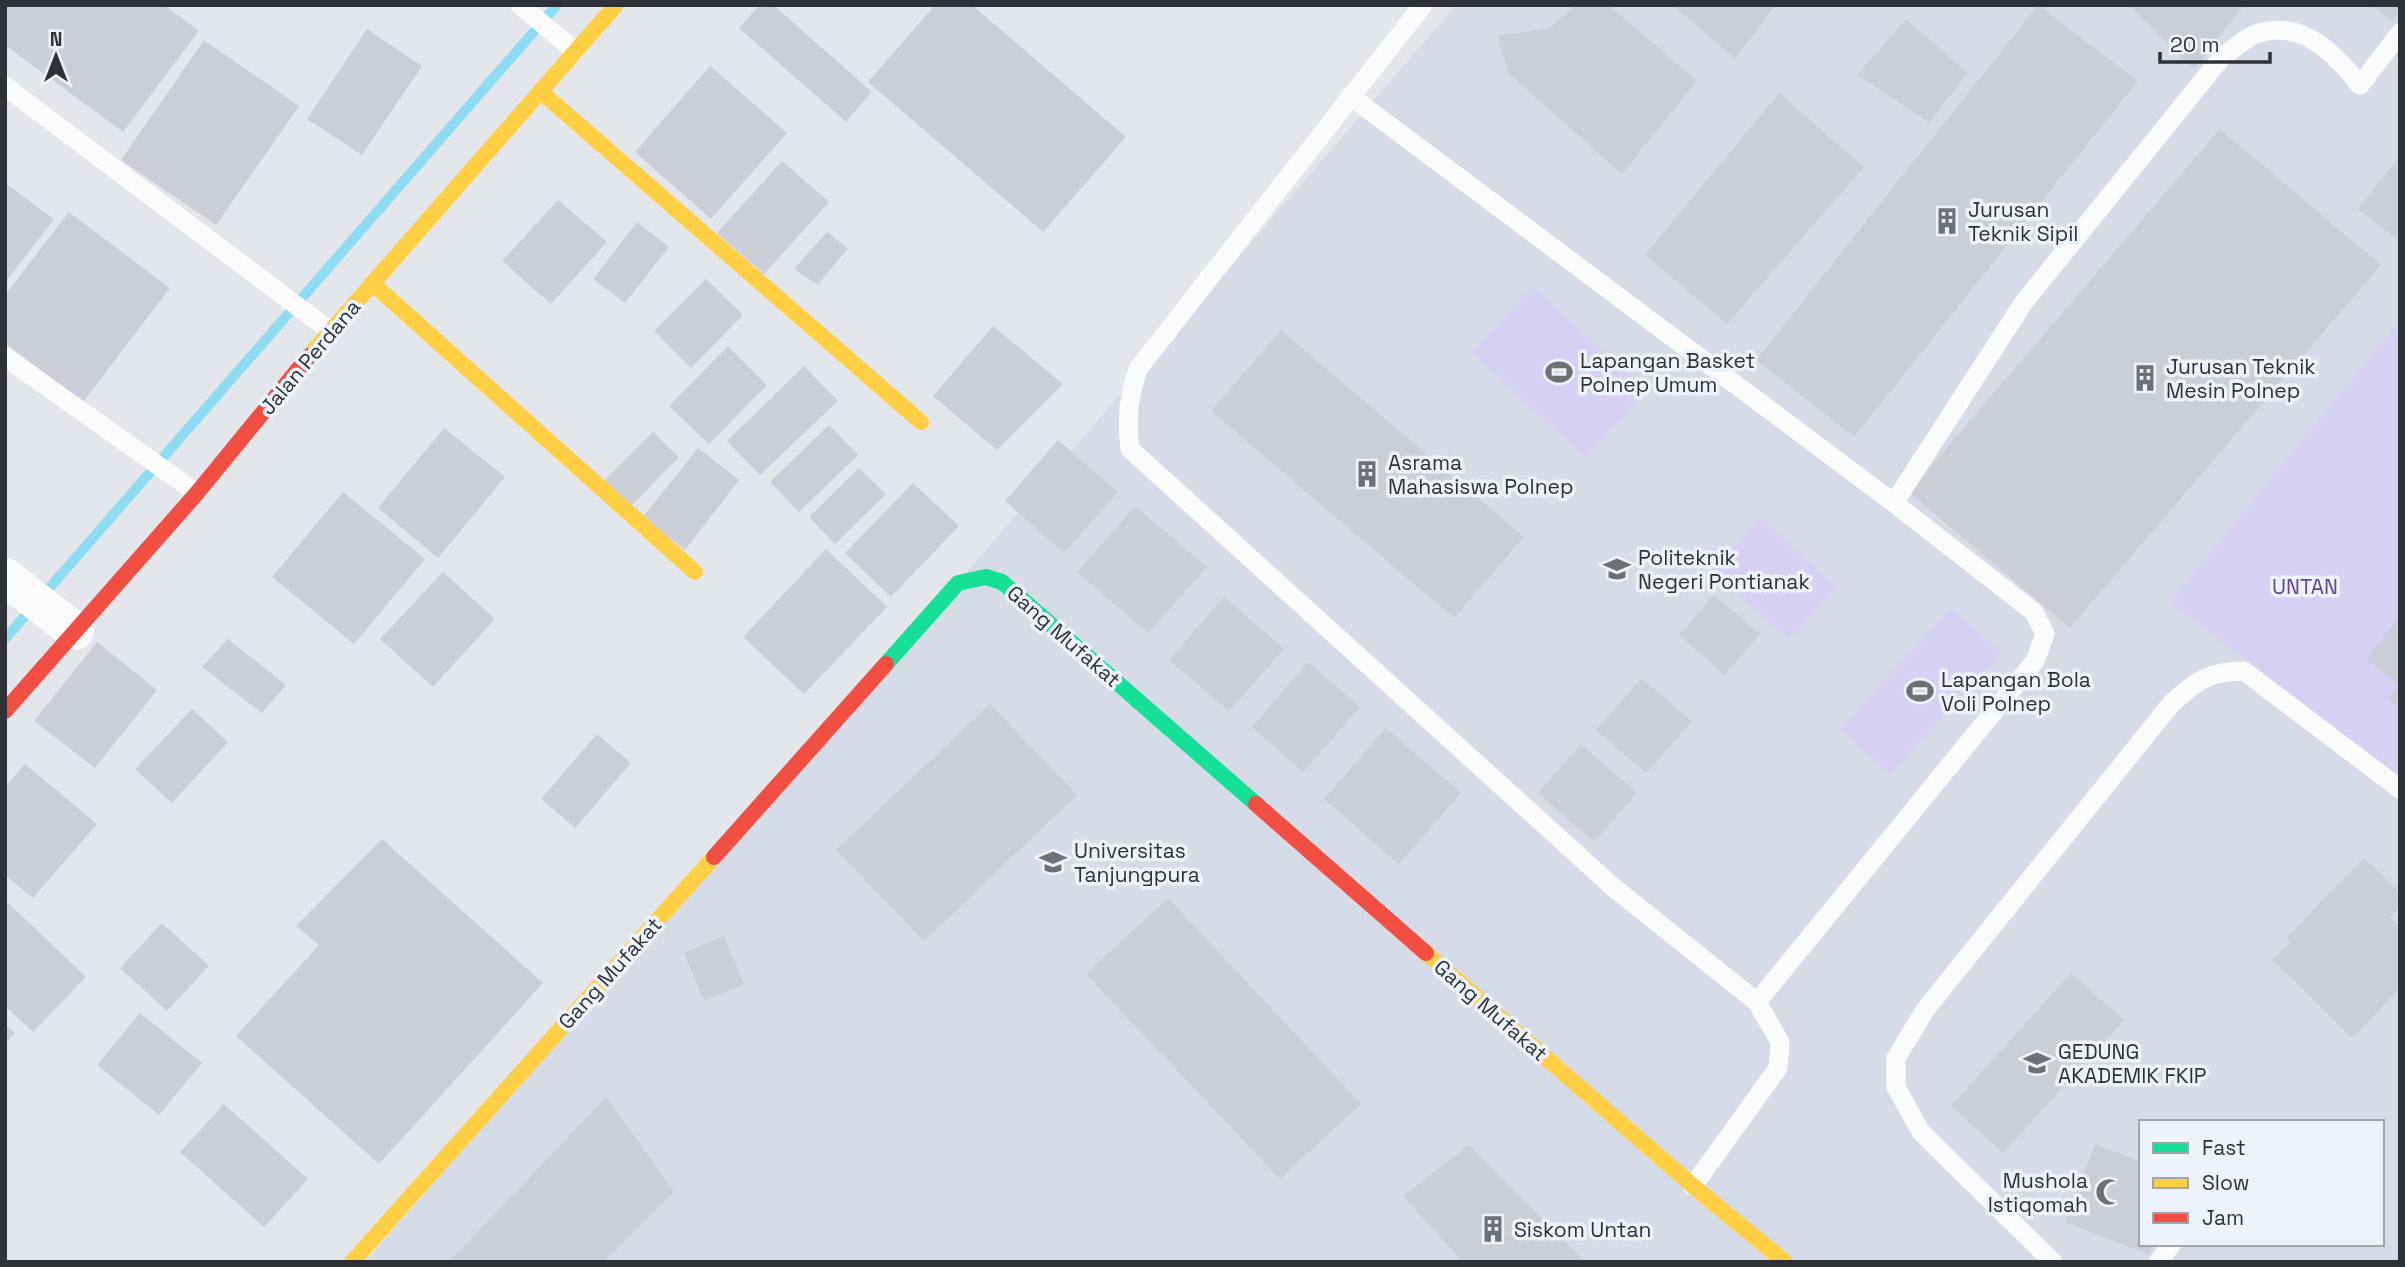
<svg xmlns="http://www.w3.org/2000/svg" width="2405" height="1267" font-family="'Space Grotesk',sans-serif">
  <rect width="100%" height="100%" fill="#e3e7ec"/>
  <path fill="#d5dce7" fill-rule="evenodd" d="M1456,5H2400V1262H365L998,536ZM2141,1122H2382V1244H2141Z"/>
  <path fill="#d7d0f2" d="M1533,287L1646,391L1585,457L1472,352Z
    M2400,320V778L2170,602Z
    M1760,518L1836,587L1789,639L1712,571Z
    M1951,608L2001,653L1890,774L1840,729Z"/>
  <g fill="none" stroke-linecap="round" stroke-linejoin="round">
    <path stroke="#8ddcf2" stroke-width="10" d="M5,639L557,5"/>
  </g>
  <path fill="#cbced9" d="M5,5H164L199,31L123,132L5,45Z
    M760,5H773L872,92L846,122L739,28Z
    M935,5H972L1126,137L1043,232L868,82Z
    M1575,5H1609L1697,81L1622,174L1509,74L1497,35L1549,29Z
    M1673,5H1776L1735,59Z
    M2038,5L2138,81L1854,437L1756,360Z
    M2128,5H2244L2194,69Z
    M2372,5H2400V11L2392,21Z
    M1906,19L1968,73L1929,123L1857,75Z
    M367,29L422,66L362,155L307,119Z
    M204,40L299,106L216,225L121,160Z
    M710,66L787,133L711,219L635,152Z
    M1779,93L1864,167L1727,324L1645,255Z
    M2220,129L2381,265L2070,628L1909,492Z
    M2400,156V242L2358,209Z
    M782,161L829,202L764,274L717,233Z
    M5,183L54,219L5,283Z
    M558,200L607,242L551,304L502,261Z
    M69,212L170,288L83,402L5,343V295Z
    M637,222L669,247L625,303L593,279Z
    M827,232L848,248L818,285L794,269Z
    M706,279L743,315L691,368L654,331Z
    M993,326L1063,384L997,450L933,396Z
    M1281,330L1524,537L1454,618L1211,411Z
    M728,346L767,385L709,444L669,406Z
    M804,366L838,401L760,475L727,441Z
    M829,425L858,455L799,512L770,482Z
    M444,428L505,477L438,558L378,508Z
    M653,432L679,457L630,507L604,481Z
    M1058,440L1118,492L1064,553L1005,501Z
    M698,448L739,480L685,550L643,517Z
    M859,468L886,494L835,544L809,517Z
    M913,483L959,526L891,597L845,553Z
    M343,492L425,559L354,644L272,577Z
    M1135,506L1207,567L1148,633L1077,572Z
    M826,549L887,607L804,694L743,637Z
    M443,572L495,619L433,687L380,639Z
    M1714,595L1760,634L1725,675L1679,635Z
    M1224,597L1284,649L1229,711L1169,660Z
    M2400,615V706L2389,699L2398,685L2366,659Z
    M228,639L286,685L262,713L202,667Z
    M97,642L157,690L95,768L34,721Z
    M1308,662L1360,707L1303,772L1252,727Z
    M1642,678L1692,722L1646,773L1596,730Z
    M990,704L1077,795L924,941L836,850Z
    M192,709L228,742L172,803L135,769Z
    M1386,728L1461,793L1399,864L1324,799Z
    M597,734L631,763L575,828L541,799Z
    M1581,744L1637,793L1594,842L1538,793Z
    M25,764L97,824L33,898L5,875V787Z
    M382,839L543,983L379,1164L236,1036L319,945L296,926Z
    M2364,858L2400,893V906L2390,918L2400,926V988L2352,1039L2273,960L2290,942L2287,937Z
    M1168,898L1361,1104L1280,1179L1086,974Z
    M5,900L86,977L33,1032L5,1006Z
    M162,923L209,966L167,1011L120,968Z
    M724,936L744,984L704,1001L684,953Z
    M2071,973L2124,1020L2003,1153L1951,1106Z
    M140,1013L202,1063L159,1115L97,1065Z
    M5,1025L15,1033L5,1043Z
    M606,1097L674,1191L604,1262H449Z
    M224,1104L308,1179L264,1227L180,1152Z
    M2095,1144L2141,1162V1244H2152L2148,1254L2065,1222Z
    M1469,1145L1585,1262H1463L1403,1196Z"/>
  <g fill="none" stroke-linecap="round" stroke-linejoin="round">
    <path stroke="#fbfbfc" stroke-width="19" d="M520,5L575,51
      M1423,5L1138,369C1129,397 1126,419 1130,449L1613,887L1757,1002L1780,1042L1778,1068L1693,1186
      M5,86L330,331
      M1350,96L1894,503
      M5,357L197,493
      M1757,1002L2035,661L2045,634L2034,612L1894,503L2024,302L2222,57C2233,50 2247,36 2259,33C2303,20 2335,54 2360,85L2400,33
      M2053,1262L1921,1132L1896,1087V1058L1925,1010L2171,704C2197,681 2208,671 2244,671L2400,789
      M2158,1262L2172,1244"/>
    <path stroke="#fbfbfc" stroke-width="38" d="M5,577L75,631"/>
    <path stroke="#16e098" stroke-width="16" d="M886,664L958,583L986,577L1002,582L1256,804"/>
    <path stroke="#ffcf43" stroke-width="16" d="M540,91L921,422
      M372,283L695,572
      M309,356L616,5
      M1426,953L1693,1186L1785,1262
      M352,1262L714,857"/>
    <path stroke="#f24e42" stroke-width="16" d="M5,711L197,493L309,356
      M1256,804L1426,953
      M714,857L886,664"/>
  </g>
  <defs>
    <symbol id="building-bare" viewBox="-9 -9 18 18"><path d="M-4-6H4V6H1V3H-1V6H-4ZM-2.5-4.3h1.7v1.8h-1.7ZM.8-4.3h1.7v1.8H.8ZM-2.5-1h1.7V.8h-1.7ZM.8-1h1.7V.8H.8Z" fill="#6d7175" stroke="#ecf3fd" stroke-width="2.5" paint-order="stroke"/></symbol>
    <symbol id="stadium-bare" viewBox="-9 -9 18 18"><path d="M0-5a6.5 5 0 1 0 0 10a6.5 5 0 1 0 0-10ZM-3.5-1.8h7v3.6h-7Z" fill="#6d7175" stroke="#ecf3fd" stroke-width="2.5" paint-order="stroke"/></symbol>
    <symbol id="university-bare" viewBox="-9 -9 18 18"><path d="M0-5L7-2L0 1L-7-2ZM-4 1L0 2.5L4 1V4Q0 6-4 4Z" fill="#6d7175" stroke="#ecf3fd" stroke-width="2.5" paint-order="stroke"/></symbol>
    <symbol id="mosque-bare" viewBox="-9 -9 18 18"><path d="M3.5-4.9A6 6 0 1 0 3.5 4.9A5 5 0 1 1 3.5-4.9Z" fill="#6d7175" stroke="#ecf3fd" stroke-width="2.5" paint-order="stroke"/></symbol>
  </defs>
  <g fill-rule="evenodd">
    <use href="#building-bare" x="1928" y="202" width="38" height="38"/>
    <use href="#stadium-bare" x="1540" y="353" width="38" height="38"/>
    <use href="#building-bare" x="2126" y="359" width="38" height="38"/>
    <use href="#building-bare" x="1348" y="455" width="38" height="38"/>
    <use href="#university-bare" x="1598" y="550" width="38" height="38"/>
    <use href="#stadium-bare" x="1901" y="672" width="38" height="38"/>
    <use href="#university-bare" x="1034" y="843" width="38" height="38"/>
    <use href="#university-bare" x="2018" y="1044" width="38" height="38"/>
    <use href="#mosque-bare" x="2090" y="1173" width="38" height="38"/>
    <use href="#building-bare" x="1474" y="1210" width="38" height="38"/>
  </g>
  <g text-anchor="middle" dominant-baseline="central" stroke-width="7" stroke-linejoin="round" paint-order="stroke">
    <g font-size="21" fill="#2e3135" stroke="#ecf3fd" text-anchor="start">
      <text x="1968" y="209">Jurusan<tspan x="1968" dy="24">Teknik Sipil</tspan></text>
      <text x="1580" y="360">Lapangan Basket<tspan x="1580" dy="24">Polnep Umum</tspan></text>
      <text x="2166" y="366">Jurusan Teknik<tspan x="2166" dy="24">Mesin Polnep</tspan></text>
      <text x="1388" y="462">Asrama<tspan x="1388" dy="24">Mahasiswa Polnep</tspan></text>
      <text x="1638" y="557">Politeknik<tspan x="1638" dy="24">Negeri Pontianak</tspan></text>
      <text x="1941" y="679">Lapangan Bola<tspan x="1941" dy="24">Voli Polnep</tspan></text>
      <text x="1074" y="850">Universitas<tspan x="1074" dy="24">Tanjungpura</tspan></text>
      <text x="2058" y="1051">GEDUNG<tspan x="2058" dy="24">AKADEMIK FKIP</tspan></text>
      <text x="2088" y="1180" text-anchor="end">Mushola<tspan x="2088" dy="24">Istiqomah</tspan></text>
      <text x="1514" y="1229">Siskom Untan</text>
    </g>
    <g font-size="21" fill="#2e3135" stroke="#ecf3fd">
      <text transform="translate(310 357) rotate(-50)">Jalan Perdana</text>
      <text transform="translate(1064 636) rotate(41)">Gang Mufakat</text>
      <text transform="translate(610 973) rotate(-48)">Gang Mufakat</text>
      <text transform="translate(1491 1010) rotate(41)">Gang Mufakat</text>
    </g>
    <g font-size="21" fill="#63429a" stroke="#ecf3fd">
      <text x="2305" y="586">UNTAN</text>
    </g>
  </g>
  <rect width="2405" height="1267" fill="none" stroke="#2e3135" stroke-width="14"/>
  <rect x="2139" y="1120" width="245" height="126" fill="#ecf3fd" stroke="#a0a5ad" stroke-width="2"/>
  <rect x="2153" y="1143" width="35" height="10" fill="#16e098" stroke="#a0a5ad" stroke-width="2"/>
  <text x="2202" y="1155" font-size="21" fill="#2e3135">Fast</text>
  <rect x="2153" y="1178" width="35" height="10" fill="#ffcf43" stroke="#a0a5ad" stroke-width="2"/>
  <text x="2202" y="1190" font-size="21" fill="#2e3135">Slow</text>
  <rect x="2153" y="1213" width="35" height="10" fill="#f24e42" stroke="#a0a5ad" stroke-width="2"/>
  <text x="2202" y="1225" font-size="21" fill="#2e3135">Jam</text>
  <g transform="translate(56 56)" stroke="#ecf3fd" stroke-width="5" paint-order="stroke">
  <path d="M0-5L12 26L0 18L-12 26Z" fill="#2e3135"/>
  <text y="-10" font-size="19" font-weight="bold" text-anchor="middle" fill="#2e3135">N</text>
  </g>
  <path d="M2160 52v10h110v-10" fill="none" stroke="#2e3135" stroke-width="3.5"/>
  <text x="2170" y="52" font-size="21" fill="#2e3135" stroke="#ecf3fd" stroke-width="5" paint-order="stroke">20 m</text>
</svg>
